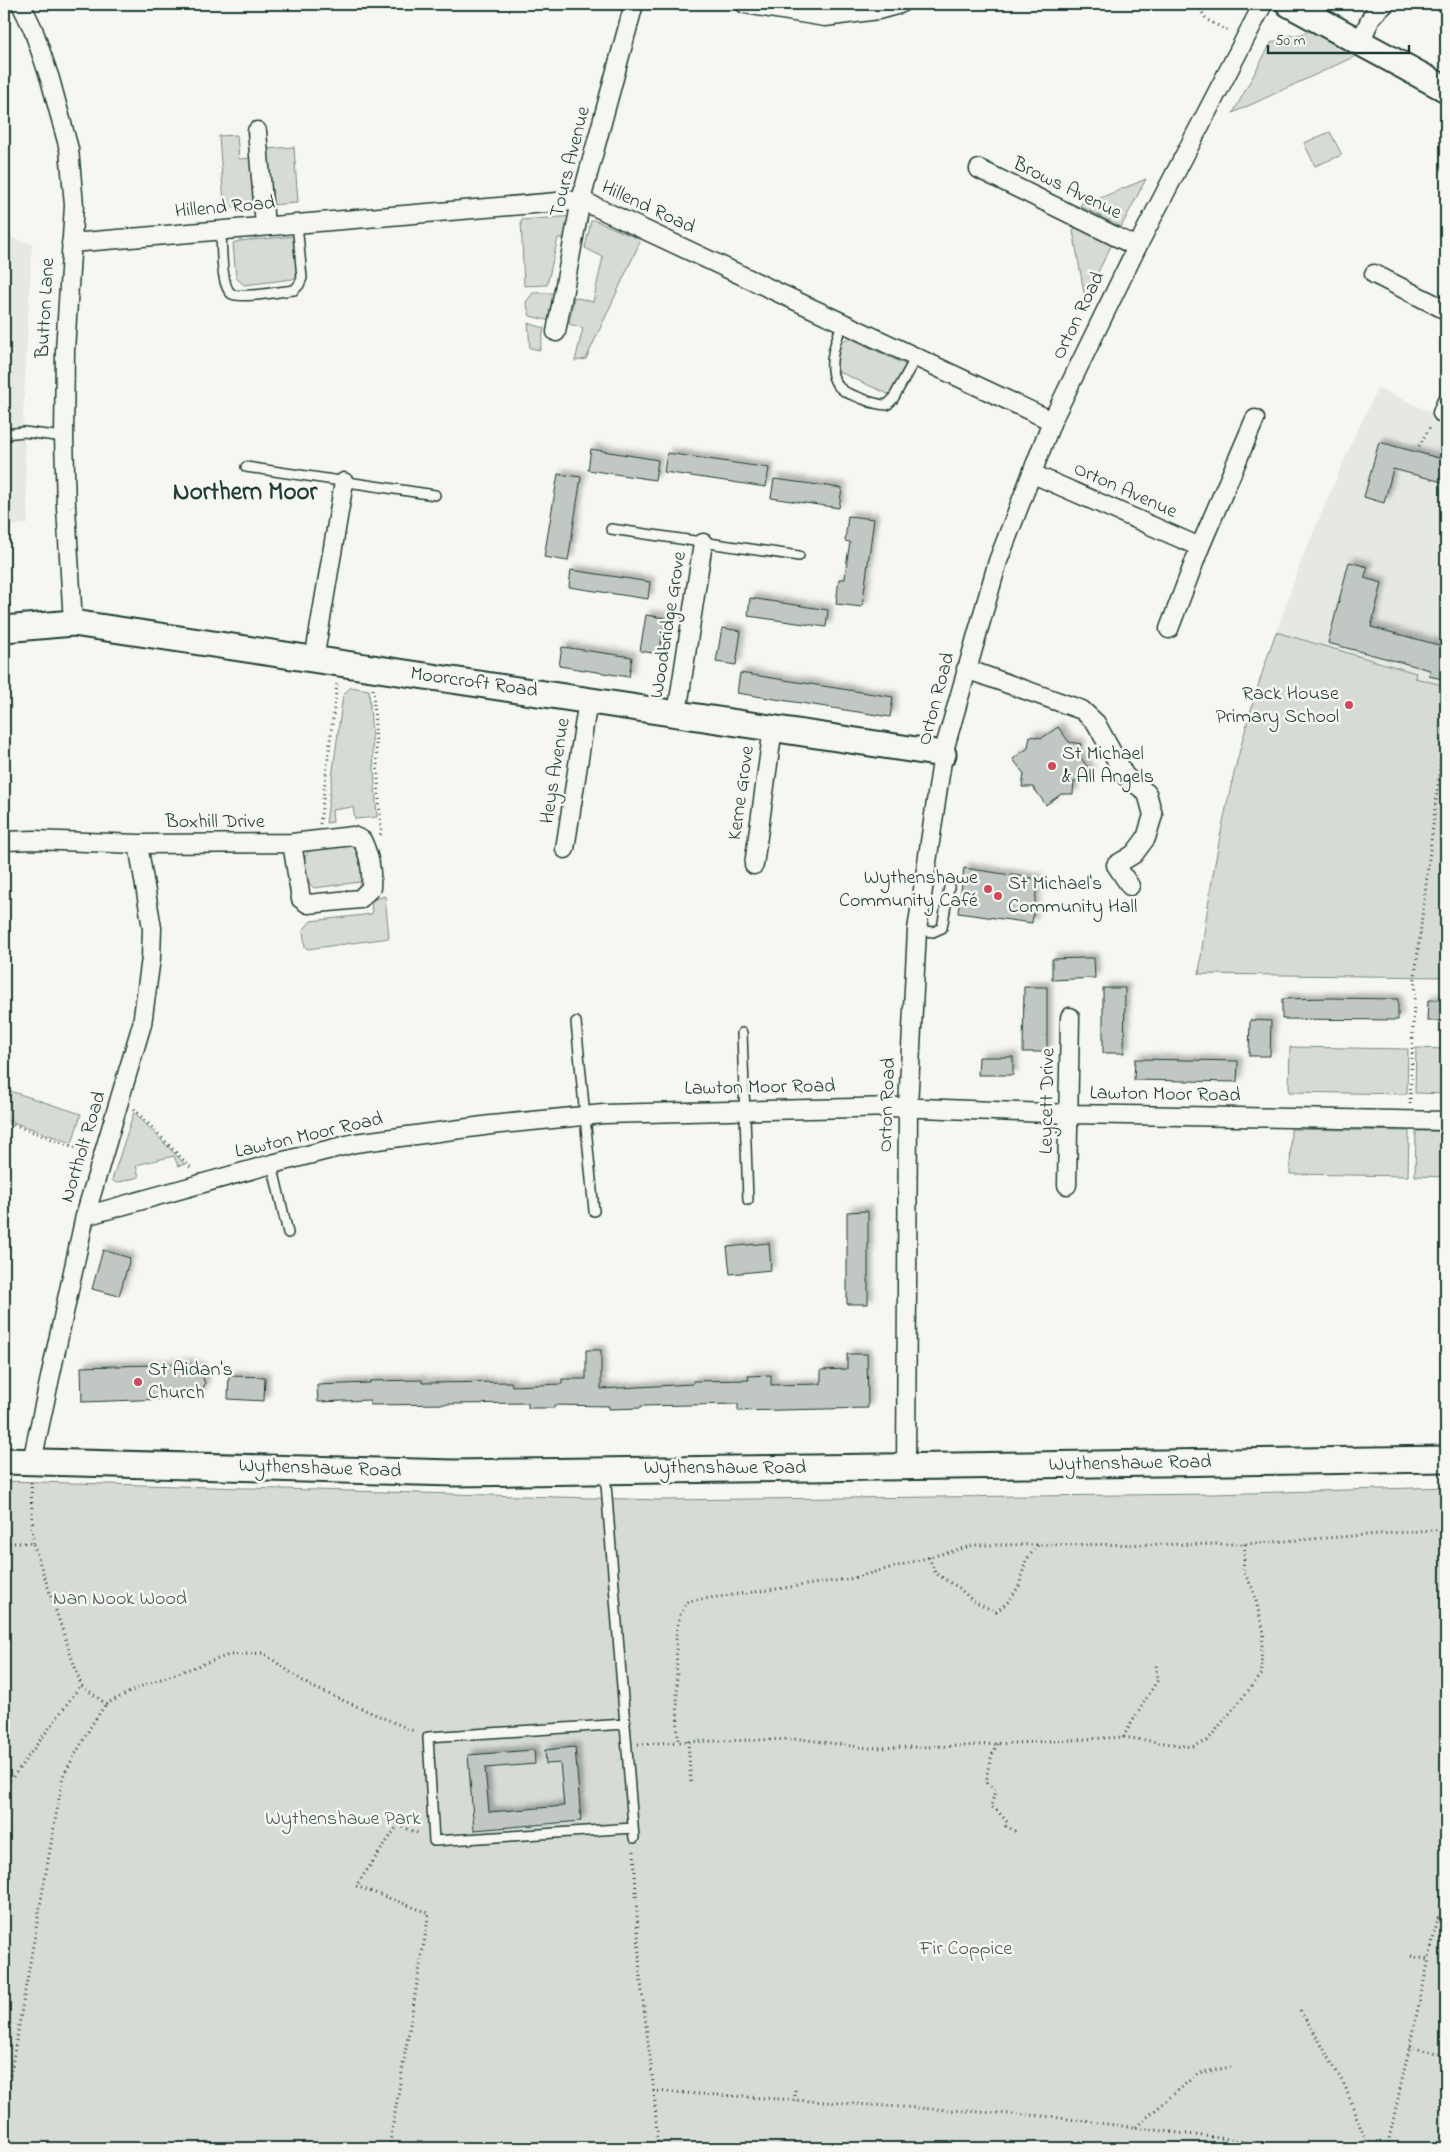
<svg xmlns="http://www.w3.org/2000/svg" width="1450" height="2152" font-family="'Indie Flower',sans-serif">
  <defs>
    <filter id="shadow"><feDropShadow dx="4.5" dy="-4.5" stdDeviation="2.5" flood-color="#0004"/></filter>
  </defs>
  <rect width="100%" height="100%" fill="#f6f6f2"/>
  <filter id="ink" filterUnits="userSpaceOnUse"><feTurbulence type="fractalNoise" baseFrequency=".02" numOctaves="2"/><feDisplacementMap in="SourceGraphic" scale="10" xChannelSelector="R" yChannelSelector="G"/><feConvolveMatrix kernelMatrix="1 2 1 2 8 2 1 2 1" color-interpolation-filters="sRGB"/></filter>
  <g filter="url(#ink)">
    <path fill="#e6e8e4" d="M4,236L32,244L23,415L28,524L4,526Z
      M1378,388L1446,419V977L1199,974L1205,920L1216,856L1245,731L1260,679L1301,562L1351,444Z"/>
    <path fill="#d6dbd6" stroke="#7a8c85" d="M1317,28L1362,53L1233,113L1271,43L1290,35H1299Z
      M1330,132L1342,155L1315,166L1304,143Z
      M237,135L239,159L253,158L256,198L250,207L227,209L224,203L219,136Z
      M294,147L298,203L268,205L264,149Z
      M1146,179L1121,227L1080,206L1085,198L1093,201Z
      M575,216L572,238H558L547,285L524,286L521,220Z
      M594,220L639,239L640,242L586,359L575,361L583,328L569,324L574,297L593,302L603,257L585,248L591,221Z
      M1079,221L1114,240L1085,298L1073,231Z
      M296,236L298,274L293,279L244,285L236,278L233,243L239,241Z
      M533,293H561L555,322L530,316L526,302Z
      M528,323L544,328L540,350L530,348Z
      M847,339H852L906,365L896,390L888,394L835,370L833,360L841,341Z
      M1276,632L1416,673L1415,678L1446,686V977L1199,974C1212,857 1237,742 1276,632Z
      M351,687L369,690L377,817L355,819L353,807L332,810L333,822L326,823L343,695Z
      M356,843L365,870L360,882L314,888C306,883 302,867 305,858C306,854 309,850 311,847Z
      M385,896L389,938L308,949L305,947L303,930L311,921L372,914L371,900Z
      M1290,1047L1408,1049L1407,1094L1289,1092Z
      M1416,1048L1446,1049V1094L1415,1093Z
      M4,1089L81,1114L72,1143L4,1119Z
      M134,1112L185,1164L178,1166L174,1156L136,1165L139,1177L116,1183L112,1180Z
      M1291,1129L1409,1131L1408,1176L1290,1174Z
      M1416,1131H1446V1177L1415,1176Z
      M4,1481L661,1500L1215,1494L1446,1487V2148H4Z"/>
    <path fill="#c1c8c3" stroke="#1f3d34" filter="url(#shadow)" d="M1379,442L1446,460V483L1393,469L1384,503L1364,497Z
      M591,449L658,460L655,480L588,470Z
      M667,453L769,468L766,487L664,472Z
      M558,474L581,477L568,561L544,557Z
      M774,479L842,488L839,508L771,498Z
      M848,516L874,519L862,607L836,604L839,579H845L847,560L850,542L845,541Z
      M1349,562L1368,567L1364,578L1382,583L1371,627L1446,647V680L1429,676L1430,670L1328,643Z
      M571,570L650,582L648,599L569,587Z
      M750,598L828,610L826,627L748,616Z
      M646,615L665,618L659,654L640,651Z
      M722,628L741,631L736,665L716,662Z
      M562,647L632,657L629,677L559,666Z
      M740,673L893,697L890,717L737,693Z
      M1058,727L1069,742L1081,744L1078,754L1091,772L1074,782L1073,794H1061L1046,805L1033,787H1022L1024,774L1013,759L1028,748L1030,736L1042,738Z
      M964,868L1038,879L1032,923L958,913Z
      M1087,958H1094L1095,978L1052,980V959Z
      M1024,987H1047V1052H1023Z
      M1103,988H1125L1124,1053H1103Z
      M1329,998L1398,999V1020L1282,1019V999Z
      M1428,1000H1446V1021H1427Z
      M1250,1020L1271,1021L1270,1056H1249Z
      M979,1057H1013V1075H978Z
      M1135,1059L1238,1061L1237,1082L1134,1080Z
      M868,1211V1304H847V1212Z
      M769,1243L771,1270L730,1274L727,1247Z
      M103,1250L130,1258L119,1296L92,1289Z
      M586,1350H601V1389L693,1384V1381L749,1380L748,1376L771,1375V1385L821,1384V1370L847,1369V1354H867L868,1408L738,1411V1404L641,1406V1408L609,1409V1406L554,1405V1408H528V1403L370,1405V1400L318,1402L317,1385L370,1383V1381L422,1380V1383L511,1382L512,1386L562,1384V1379H586Z
      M190,1364L200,1368L205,1384L201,1393L194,1398L82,1402L81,1367Z
      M229,1376L265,1377L264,1401L228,1399Z
      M575,1747L581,1821L474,1830L468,1755L534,1750L535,1764L485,1768L489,1812L564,1806L560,1763L546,1764L545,1750Z"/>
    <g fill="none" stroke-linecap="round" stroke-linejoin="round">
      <defs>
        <path id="lane" d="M221,230C222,243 220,287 232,294C242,299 281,291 294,290L299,285L302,278L297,223
          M843,323C835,341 822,377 844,391C848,394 853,395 858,397C868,401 876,405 887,405L893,399L916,357
          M4,434L24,432L64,437
          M246,467L435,495
          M611,529L799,556
          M917,930L933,932L942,928L950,882
          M576,1022L594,1211
          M742,1033L748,1200
          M272,1164L288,1233
          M605,1472L634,1838
          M625,1724L428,1737L434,1841L633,1828"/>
        <path id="street" d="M21,4L33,29L50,79L69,149L74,205L65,351L64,437L66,507L73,623
          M745,4L825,17L878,10L900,4
          M1360,42L1372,16L1385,4
          M257,131L265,226
          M979,169L1137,247
          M71,243L581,200L1052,421
          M1374,274L1446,310
          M556,332L581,200L634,4
          M1442,413L1446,403
          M1033,474L1200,547
          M1169,629L1200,547L1255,419
          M314,660L344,482
          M966,669L1082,710L1096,723L1125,776L1147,793L1153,815L1146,838L1134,854L1116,865L1130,886
          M677,713L703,543
          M4,841L34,840L138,844L292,843L353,836L362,840C370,857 372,870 371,888L360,899L308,904L301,899L292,843
          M565,849L588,700
          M754,865L773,728
          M1067,1185L1070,1017
          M85,1216L272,1164L355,1143L491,1125L603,1114L897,1107L1070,1114L1446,1121
          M32,1461L85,1216L142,1024L151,958L152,928L138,844
          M906,1467L908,1107L917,930L943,754L998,561L1052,421L1137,247L1263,4"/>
        <path id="secondary" d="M1289,4L1446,89
          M4,629L73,623L943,754
          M4,1461L454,1473L1446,1459"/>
      </defs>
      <use href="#lane" stroke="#1f3d34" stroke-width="12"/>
      <use href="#street" stroke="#1f3d34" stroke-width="21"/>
      <use href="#secondary" stroke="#1f3d34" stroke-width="29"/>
      <path stroke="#1f3d34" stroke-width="3" stroke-dasharray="1 4" stroke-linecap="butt" d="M1200,4L1199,8L1207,20L1229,31
        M1419,446L1430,427
        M373,689L381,833L379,837
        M320,824L337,684
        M1410,1104L1415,976L1446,717
        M134,1109L191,1168
        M4,1121L87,1152
        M31,1482L33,1543
        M4,1543H33L81,1685L106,1704L144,1685L229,1655L263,1653L310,1686L416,1732
        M1245,1544L1243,1571L1253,1589L1264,1633L1261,1651L1262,1674L1207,1741L1192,1747L1123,1737L960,1746L868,1748L800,1739L678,1742L676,1633L680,1615L688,1601L849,1579L975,1545L1245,1544L1446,1529
        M929,1557L935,1573L959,1588L974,1602L996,1612L1009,1601L1019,1586L1026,1560L1038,1545
        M1123,1737L1157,1681L1156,1664
        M688,1741L691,1785
        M638,1744L678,1742
        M997,1744C991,1756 986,1771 987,1783L995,1790L991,1807L996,1809L1007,1822L1006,1826L1017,1832
        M4,1789L81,1685
        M634,1851L640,1975L654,2091L1043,2116L1228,2139L1278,2148
        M1411,1956L1429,1960
        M1300,2011L1311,2027L1345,2086L1368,2148
        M1409,2047L1446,2055
        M654,2091L658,2148
        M795,2101V2089
        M4,2110L63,1776L94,1721L106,1704
        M1136,2127L1198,2073L1231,2067
        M389,2148L429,1913L356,1886L398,1825L420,1834
        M1387,2148L1438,1918L1446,1920"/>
      <use href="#lane" stroke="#f6f6f2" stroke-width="9"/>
      <use href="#street" stroke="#f6f6f2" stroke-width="18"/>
      <use href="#secondary" stroke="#f6f6f2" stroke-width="25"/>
    </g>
  </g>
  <g fill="#d1495b" stroke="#f6f6f2" stroke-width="2">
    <circle cx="1349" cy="705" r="5"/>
    <circle cx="1052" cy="766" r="5"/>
    <circle cx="988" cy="889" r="5"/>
    <circle cx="998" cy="896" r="5"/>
    <circle cx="138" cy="1382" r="5"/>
  </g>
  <g text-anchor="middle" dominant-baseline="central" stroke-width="5" stroke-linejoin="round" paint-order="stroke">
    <g font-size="20" fill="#1f3d34" stroke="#f6f6f2">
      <text transform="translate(571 162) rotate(-76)">Tours Avenue</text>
      <text transform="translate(1067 189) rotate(26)">Brows Avenue</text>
      <text transform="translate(225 208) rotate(-5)">Hillend Road</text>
      <text transform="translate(648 208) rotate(25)">Hillend Road</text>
      <text transform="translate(46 308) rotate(-87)">Button Lane</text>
      <text transform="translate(1079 316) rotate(-64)">Orton Road</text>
      <text transform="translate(1125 491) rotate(24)">Orton Avenue</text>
      <text transform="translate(669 625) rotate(-81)">Woodbridge Grove</text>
      <text transform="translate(474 683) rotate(8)">Moorcroft Road</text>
      <text transform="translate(937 699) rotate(-75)">Orton Road</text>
      <text transform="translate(556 771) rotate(-81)">Heys Avenue</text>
      <text transform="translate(742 793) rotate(-82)">Kerne Grove</text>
      <text x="215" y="822">Boxhill Drive</text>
      <text transform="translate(760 1088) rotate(-1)">Lawton Moor Road</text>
      <text transform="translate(1165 1095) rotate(1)">Lawton Moor Road</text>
      <text transform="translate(1048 1101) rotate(-89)">Leycett Drive</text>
      <text transform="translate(888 1105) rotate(-88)">Orton Road</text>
      <text transform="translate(309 1136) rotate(-13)">Lawton Moor Road</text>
      <text transform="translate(84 1147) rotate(-73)">Northolt Road</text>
      <text transform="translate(1130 1464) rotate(-1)">Wythenshawe Road</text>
      <text x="725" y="1468">Wythenshawe Road</text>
      <text transform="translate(320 1469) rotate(2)">Wythenshawe Road</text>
    </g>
    <g font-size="20" fill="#1f3d34" stroke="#f6f6f2" text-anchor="start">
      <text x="1339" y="694" text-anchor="end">Rack House<tspan x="1339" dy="23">Primary School</tspan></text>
      <text x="1062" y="754">St Michael<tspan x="1062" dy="23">&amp; All Angels</tspan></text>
      <text x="978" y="878" text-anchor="end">Wythenshawe<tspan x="978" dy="23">Community Café</tspan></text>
      <text x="1008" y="884">St Michael's<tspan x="1008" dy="23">Community Hall</tspan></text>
      <text x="148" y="1370">St Aidan's<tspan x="148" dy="23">Church</tspan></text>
    </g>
    <g font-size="20" fill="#445d54" stroke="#f6f6f2">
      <text x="120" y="1599">Nan Nook Wood</text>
      <text x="343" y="1819">Wythenshawe Park</text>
      <text x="966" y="1949">Fir Coppice</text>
    </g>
    <g font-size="25" font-weight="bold" fill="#1f3d34" stroke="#f6f6f2">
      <text x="245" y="493">Northern Moor</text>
    </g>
  </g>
  <rect width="1450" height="2152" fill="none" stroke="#f6f6f2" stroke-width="20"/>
  <rect x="10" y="10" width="1430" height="2132" fill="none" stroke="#1f3d34" stroke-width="2" filter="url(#ink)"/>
  <path d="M1268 45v8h141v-8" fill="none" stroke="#1f3d34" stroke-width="2.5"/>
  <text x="1275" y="45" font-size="15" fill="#1f3d34" stroke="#f6f6f2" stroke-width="4" paint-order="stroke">50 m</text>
</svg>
